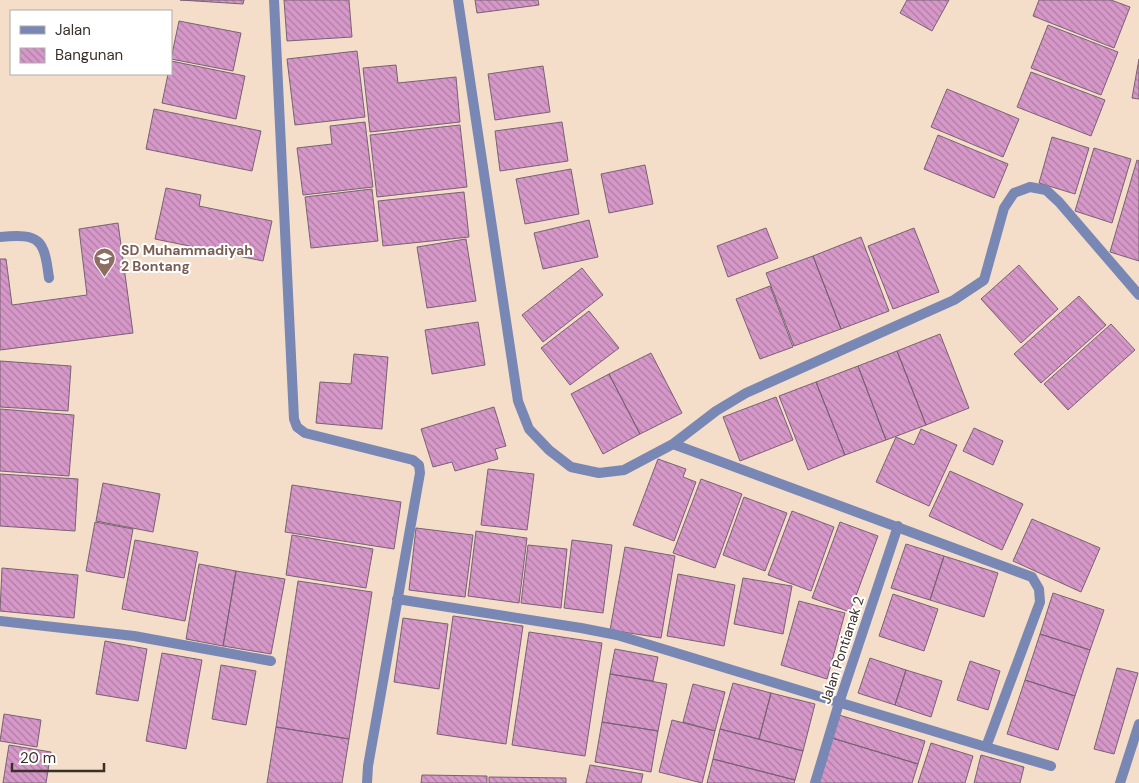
<svg xmlns="http://www.w3.org/2000/svg" width="1139" height="783" font-family="'DM Sans',sans-serif">
  <defs>
    <pattern id="building-back-hatch" width="6" height="6" patternUnits="userSpaceOnUse" patternTransform="scale(1.25)"><rect width="6" height="6" fill="#d698c9"/><path d="M-1 5l2 2M0 0l6 6M5-1l2 2" fill="none" stroke="#af7ca3"/></pattern>
  </defs>
  <rect width="100%" height="100%" fill="#f4ddc9"/>
  <path fill="url(#building-back-hatch)" stroke="#786273" d="M180,0H244L243,4Z
    M284,0H349L352,37L287,41Z
    M475,0H538L539,5L477,13Z
    M907,0H949L932,31L900,13Z
    M1039,0H1111L1130,7L1114,48L1033,16Z
    M179,21L241,33L233,71L171,59Z
    M1048,25L1118,52L1101,95L1031,68Z
    M357,51L365,117L295,125L287,59Z
    M1139,59V99L1132,98Z
    M171,61L245,76L236,119L162,103L168,74H171Z
    M396,65L398,83L456,77L460,122L370,132L363,68Z
    M543,66L550,112L495,120L488,74Z
    M1031,72L1105,100L1091,136L1017,107Z
    M947,89L1019,119L1003,157L931,127Z
    M154,109L261,131L252,171L146,149Z
    M365,122L373,187L303,195L297,148L332,144L330,126Z
    M562,122L568,161L500,171L495,131Z
    M460,125L467,187L377,197L370,135Z
    M938,135L1008,164L994,198L924,169Z
    M1052,137L1089,148L1075,194L1039,183Z
    M1094,148L1131,159L1112,223L1075,211Z
    M1137,160L1139,161V261L1110,252Z
    M645,165L653,204L609,213L601,174Z
    M571,169L579,214L525,224L516,179Z
    M166,188L201,195L199,206L272,221L263,261L155,239Z
    M372,189L378,241L311,248L305,197Z
    M464,192L469,237L383,246L378,201Z
    M589,220L598,257L543,269L534,233Z
    M118,223L133,333L0,350V259H6L12,305L87,295L79,229Z
    M766,228L778,258L728,277L717,246Z
    M914,228L939,292L893,309L868,246Z
    M861,237L889,311L841,329L813,256Z
    M466,239L476,301L427,308L417,247Z
    M813,256L841,329L794,346L766,273Z
    M1019,265L1058,309L1021,343L981,299Z
    M582,268L603,295L543,342L522,315Z
    M770,286L793,347L760,359L736,299Z
    M1079,296L1106,325L1041,383L1014,354Z
    M589,311L619,348L570,385L541,348Z
    M478,322L485,365L432,374L425,330Z
    M1111,324L1135,350L1068,410L1044,384Z
    M940,334L969,408L926,425L897,351Z
    M897,351L926,425L886,440L858,366Z
    M651,353L682,413L640,434L609,374Z
    M354,354L388,357L382,429L316,423L320,382L351,384Z
    M0,361L71,366L68,411L0,407Z
    M858,366L886,440L845,455L816,382Z
    M609,374L640,434L603,454L571,394Z
    M816,382L845,455L808,470L779,396Z
    M776,397L793,440L740,461L723,417Z
    M494,407L506,446L495,449L498,459L455,471L452,462L433,467L421,429Z
    M0,409L74,415L69,476L0,471Z
    M974,428L1003,441L993,465L963,451Z
    M921,429L957,445L929,506L876,482L896,437L914,445Z
    M658,459L686,469L683,477L696,482L674,541L633,525Z
    M488,469L534,474L527,530L481,525Z
    M950,471L1023,504L1002,550L929,516Z
    M0,474L78,479L75,531L0,526Z
    M701,479L742,494L715,568L673,553Z
    M103,483L160,494L153,532L96,521Z
    M292,485L401,502L394,549L285,532Z
    M744,497L787,513L765,571L723,555Z
    M792,511L834,527L811,591L768,575Z
    M1032,519L1100,548L1081,592L1013,561Z
    M95,522L133,529L124,578L86,571Z
    M840,522L878,536L850,612L812,598Z
    M416,528L473,535L465,597L409,590Z
    M476,531L527,538L519,603L468,596Z
    M292,535L373,549L366,588L286,575Z
    M135,540L198,552L185,621L122,609Z
    M572,540L612,545L603,613L564,608Z
    M906,544L944,556L930,600L891,588Z
    M528,545L567,549L561,608L521,603Z
    M625,547L675,556L661,638L610,630Z
    M944,556L998,573L984,617L930,600Z
    M199,564L236,571L223,646L186,639Z
    M2,568L78,575L74,618L0,611Z
    M236,571L285,579L271,654L223,646Z
    M678,574L735,585L724,646L667,636Z
    M743,578L792,586L783,634L734,624Z
    M298,581L372,592L349,739L276,727Z
    M1053,593L1104,610L1090,650L1040,634Z
    M893,594L938,609L924,651L879,636Z
    M799,601L845,613L827,679L781,665Z
    M453,616L523,626L506,744L437,734Z
    M403,618L448,624L439,689L394,682Z
    M529,632L602,643L585,756L512,745Z
    M1040,634L1090,650L1075,696L1025,680Z
    M105,641L147,649L138,701L96,694Z
    M615,649L658,657L653,681L610,674Z
    M162,653L202,660L186,749L146,741Z
    M870,658L906,670L895,705L858,693Z
    M970,661L1000,671L988,710L957,700Z
    M221,665L256,671L246,725L212,719Z
    M1117,668L1138,673L1114,754L1094,749Z
    M906,670L942,681L931,717L895,705Z
    M610,674L667,684L658,731L602,722Z
    M1025,680L1075,696L1058,750L1007,734Z
    M733,683L771,693L759,739L720,729Z
    M693,684L725,692L715,731L683,722Z
    M771,693L815,704L803,751L759,739Z
    M4,714L41,720L37,747L0,741Z
    M839,715L925,741L918,764L832,738Z
    M672,720L715,731L702,783L659,772Z
    M602,722L658,731L651,772L595,762Z
    M276,727L349,739L342,783H267Z
    M720,729L803,751L795,780L713,759Z
    M832,738L918,764L912,783H818Z
    M931,743L973,756L965,783H918Z
    M9,745L51,752L46,783H3Z
    M981,755L1024,767L1020,783H974Z
    M713,759L795,780L794,783H707Z
    M590,765L643,774L641,783H586Z
    M422,775L487,776V783H421Z
    M489,777L566,778V783H489Z"/>
  <g fill="none" stroke-linecap="round" stroke-linejoin="round">
    <path stroke="#7887b4" stroke-width="10" d="M0,237C41,233 44,240 49,278
      M1120,783L1139,724"/>
    <path stroke="#7887b4" stroke-width="10" d="M274,0L294,419L297,427L305,433L413,460L419,465L420,473L368,766L367,783
      M458,0L518,401L529,429L549,450L571,467L599,473L624,470L673,444L716,411L746,393L954,300L984,280L1004,208L1014,193L1030,187L1046,190L1059,202L1139,295
      M397,599L581,628L617,635L986,747L1040,602L1039,589L1032,577L673,444
      M0,621L134,636L271,661
      M986,747L1051,766
      M815,783L839,703L898,526"/>
  </g>
  <defs>
    <symbol id="school-pin" viewBox="-11 -11 22 30"><path d="M0 17L-7.5 6A9.5 9.5 0 1 1 7.5 6Z" fill="#8d6e63" stroke="#fff"/><path d="M0-5L7-2L0 1L-7-2ZM-4 1L0 2.5L4 1V4Q0 6-4 4Z" fill="#fff"/></symbol>
  </defs>
  <g fill-rule="evenodd">
    <use href="#school-pin" x="92" y="246" width="25" height="34"/>
  </g>
  <g text-anchor="middle" dominant-baseline="central" stroke-width="4" stroke-linejoin="round" paint-order="stroke">
    <g font-size="14" font-weight="bold" fill="#785e54" stroke="#fff" text-anchor="start">
      <text x="121" y="250">SD Muhammadiyah<tspan x="121" dy="16">2 Bontang</tspan></text>
    </g>
    <g font-size="14" fill="#393028" stroke="#fff">
      <text transform="translate(842 650) rotate(-72)">Jalan Pontianak 2</text>
    </g>
  </g>
  <rect x="10" y="10" width="162" height="65" fill="#ffffff" stroke="#b0aca9"/>
  <rect x="20" y="26" width="25" height="8" fill="#7887b4" stroke="#b0aca9"/>
  <text x="55" y="35" font-size="15" fill="#393028">Jalan</text>
  <rect x="20" y="48" width="25" height="15" fill="url(#building-back-hatch)" stroke="#b0aca9"/>
  <text x="55" y="60" font-size="15" fill="#393028">Bangunan</text>
  <path d="M12 763v8h92v-8" fill="none" stroke="#393028" stroke-width="2.5"/>
  <text x="20" y="763" font-size="15" fill="#393028" stroke="#ffffff" stroke-width="4" paint-order="stroke">20 m</text>
</svg>
